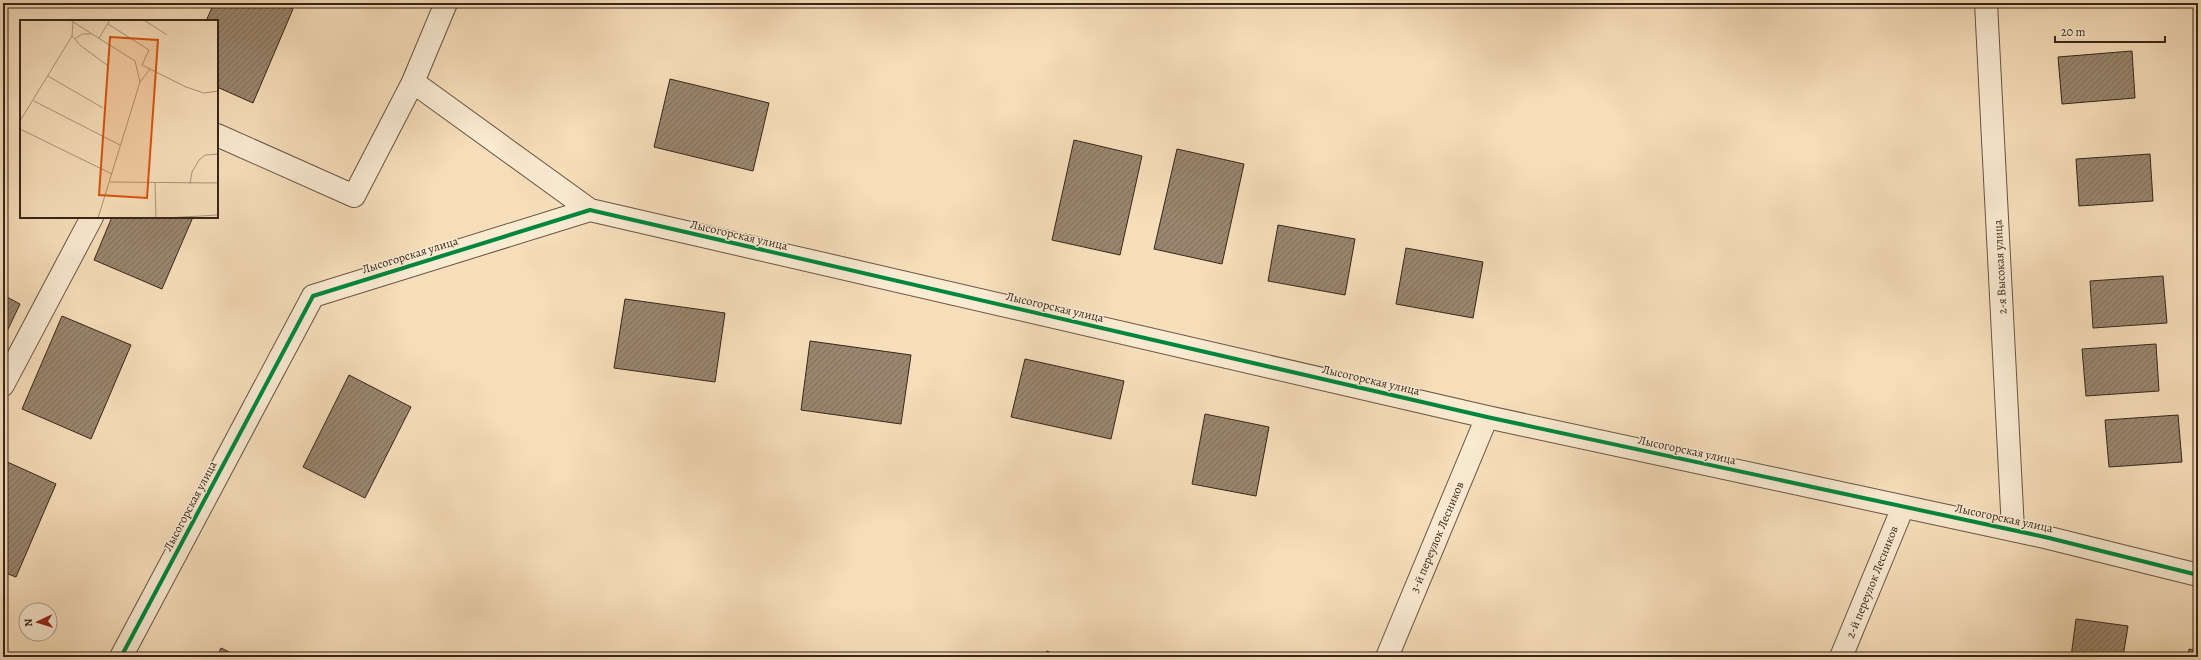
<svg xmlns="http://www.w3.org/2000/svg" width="2201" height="660" font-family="Alegreya,serif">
  <defs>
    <pattern id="building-hatch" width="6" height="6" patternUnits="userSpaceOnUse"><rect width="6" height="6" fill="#9a866e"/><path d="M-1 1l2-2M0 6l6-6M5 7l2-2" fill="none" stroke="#7e6d5a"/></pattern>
  </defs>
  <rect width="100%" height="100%" fill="#f6deba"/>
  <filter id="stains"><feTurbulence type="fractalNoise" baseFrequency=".005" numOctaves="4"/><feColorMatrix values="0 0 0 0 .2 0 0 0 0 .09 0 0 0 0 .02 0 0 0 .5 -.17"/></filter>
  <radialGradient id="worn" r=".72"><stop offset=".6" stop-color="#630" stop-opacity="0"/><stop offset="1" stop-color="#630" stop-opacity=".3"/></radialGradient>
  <path fill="url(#building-hatch)" stroke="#37261b" d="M214,3H280L293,9L253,103L217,87V21H206Z
    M2132,51L2135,98L2062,104L2058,57Z
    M670,79L769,103L753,171L654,147Z
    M1074,140L1142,156L1120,255L1052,240Z
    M1177,149L1244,164L1222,264L1154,249Z
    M2150,154L2153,201L2079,206L2076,159Z
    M112,217H193L162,289L94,260Z
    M1278,225L1355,239L1345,295L1268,281Z
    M1406,248L1483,262L1473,318L1396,304Z
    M2163,276L2167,323L2093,328L2090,281Z
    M3,295L20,304L3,340Z
    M625,299L725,313L715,382L614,368Z
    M62,316L131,345L91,439L22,409Z
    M810,341L911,355L901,424L801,410Z
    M2156,344L2159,391L2086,396L2082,349Z
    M1025,359L1124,381L1111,439L1011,417Z
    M349,375L411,407L365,498L303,467Z
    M1205,414L1269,427L1256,496L1192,484Z
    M2178,415L2182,462L2109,467L2105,420Z
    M3,460L56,484L16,577L3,572Z
    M2076,619L2128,626L2123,657H2071Z
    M221,648L239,657H217Z
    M2189,649L2198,651V657H2188Z
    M1047,651L1060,657H1044Z"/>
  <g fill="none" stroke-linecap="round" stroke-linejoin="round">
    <defs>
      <path id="minor" d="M446,3L413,82L590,210
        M1986,3L2013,530
        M217,135L354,196L413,82
        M3,385L92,217
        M121,657L313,296L590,210L1487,417L2045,537L2198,575
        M1387,657L1487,417
        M1841,657L1903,507"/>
    </defs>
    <use href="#minor" stroke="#675443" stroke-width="24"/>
    <use href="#minor" stroke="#f9ead2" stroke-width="22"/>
    <defs>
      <path id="cycleway" d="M121,657L313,296L590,210L1487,417L2045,537L2198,575"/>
    </defs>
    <use href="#cycleway" stroke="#f9ead2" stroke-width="6"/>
    <use href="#cycleway" stroke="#00873e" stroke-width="4"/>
  </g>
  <g text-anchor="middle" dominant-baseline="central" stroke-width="3" stroke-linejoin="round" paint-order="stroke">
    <g font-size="12" fill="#37261b" stroke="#f9ead2">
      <text transform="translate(739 235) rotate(13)">Лысогорская улица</text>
      <text transform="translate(410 255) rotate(-17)">Лысогорская улица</text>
      <text transform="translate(2000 267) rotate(-93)">2-я Высокая улица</text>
      <text transform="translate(1055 307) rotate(13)">Лысогорская улица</text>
      <text transform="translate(1371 380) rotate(13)">Лысогорская улица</text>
      <text transform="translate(1687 450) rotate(12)">Лысогорская улица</text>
      <text transform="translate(190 506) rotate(-62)">Лысогорская улица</text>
      <text transform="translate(2004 518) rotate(12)">Лысогорская улица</text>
      <text transform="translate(1437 537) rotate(-67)">3-й переулок Лесников</text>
      <text transform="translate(1872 582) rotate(-68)">2-й переулок Лесников</text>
    </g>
  </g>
  <g transform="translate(20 20)">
    <rect width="198" height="198" fill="#f6deba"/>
    <path fill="none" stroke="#aa947a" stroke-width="1" d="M50,0L115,41L120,62L78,198M124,0L147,15M88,4L129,30L122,45L130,49M52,16L61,26L87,45M79,18L90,0M55,19L62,14H71M28,56L83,88M120,62L130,49L166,67L184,73L198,71M14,81L100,125M0,101L52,16L53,2M0,109L92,154M90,162L198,163M135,163L136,198M170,164L172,152L179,140L185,135L198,134M145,198L198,195"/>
    <path fill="#d6540e" fill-opacity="0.15" stroke="#d6540e" stroke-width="2" d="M90,17L138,20L127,178L79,175Z"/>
    <rect width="198" height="198" fill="none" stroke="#37261b" stroke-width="2"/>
  </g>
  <rect width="2201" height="660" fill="none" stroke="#f6deba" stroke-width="16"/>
  <rect x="4" y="4" width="2193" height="652" fill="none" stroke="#37261b" stroke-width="2"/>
  <rect x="8" y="8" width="2185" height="644" fill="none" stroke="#37261b"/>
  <g transform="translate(38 622) rotate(266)"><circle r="19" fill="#f9ead2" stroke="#ab9c89"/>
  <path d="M0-3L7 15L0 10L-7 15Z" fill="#8f2418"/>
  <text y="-6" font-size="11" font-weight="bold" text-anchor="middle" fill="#37261b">N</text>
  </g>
  <path d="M2055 36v6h110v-6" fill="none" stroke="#37261b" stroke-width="2"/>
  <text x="2061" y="36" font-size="12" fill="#37261b" stroke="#f9ead2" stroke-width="3" paint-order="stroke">20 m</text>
  <rect width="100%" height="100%" filter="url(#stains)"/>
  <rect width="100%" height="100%" fill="url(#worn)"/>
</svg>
